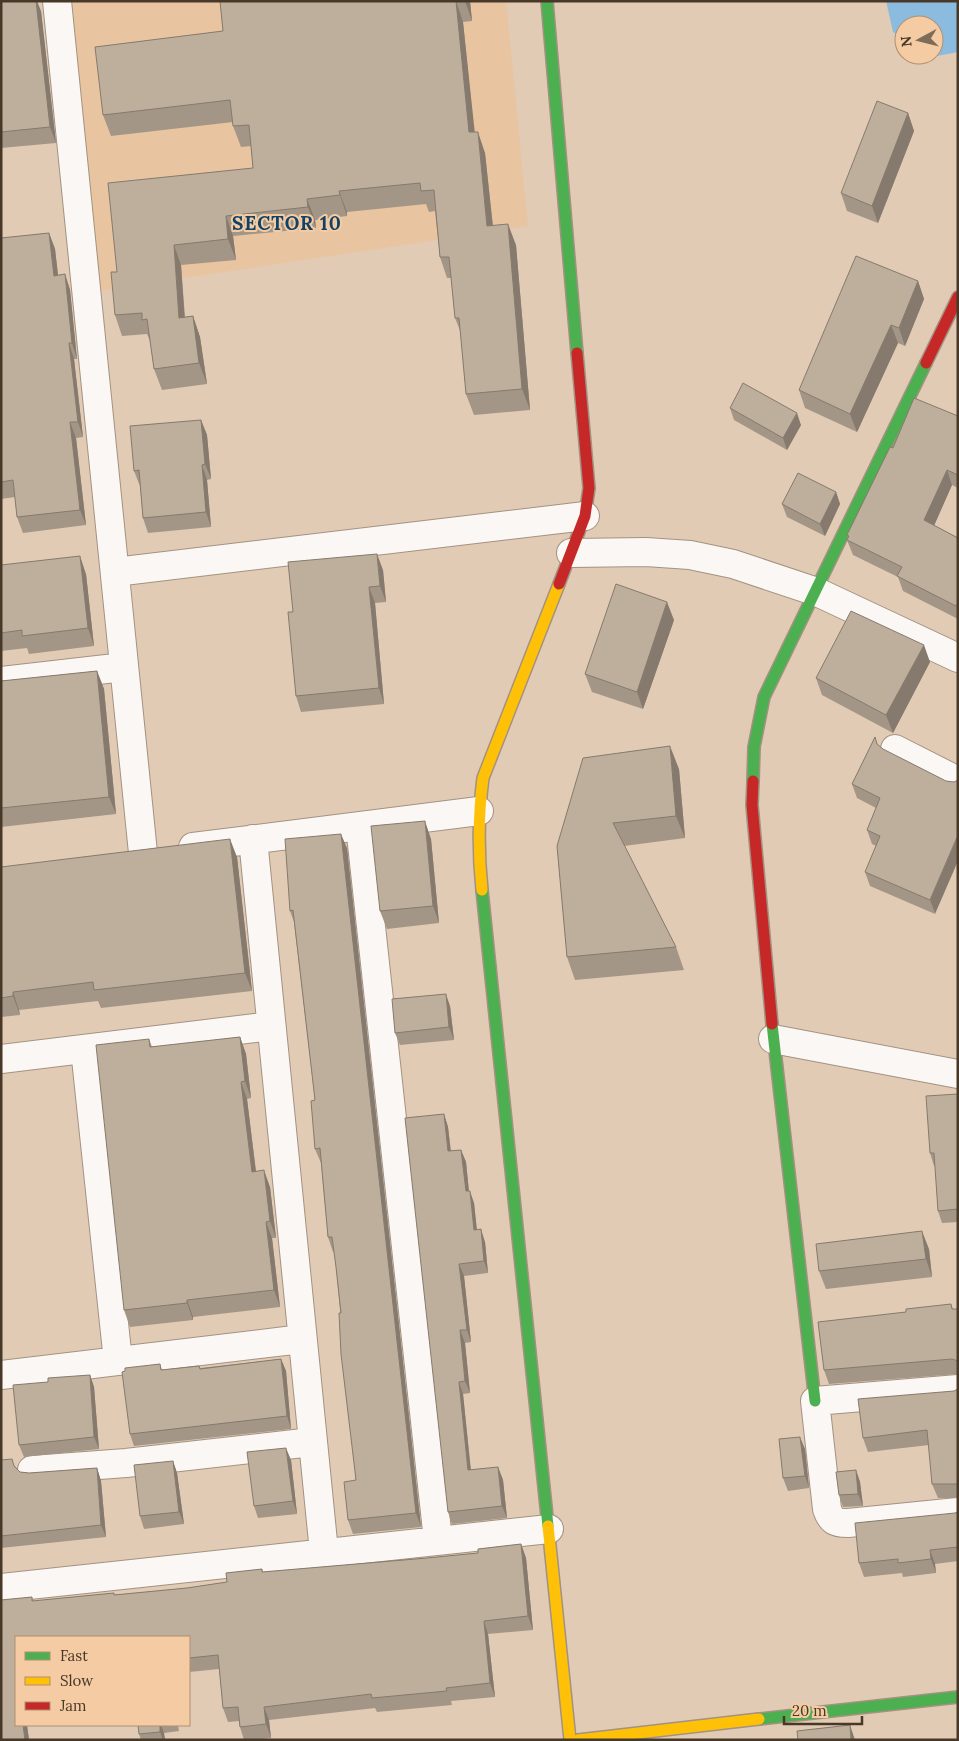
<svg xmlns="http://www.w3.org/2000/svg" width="959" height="1741" font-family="Lora,serif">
  <rect width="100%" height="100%" fill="#e2cbb5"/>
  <path fill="#e8c4a1" d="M72,1H506L528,226L99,291Z"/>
  <path fill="#8cbbe0" d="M886,1H958V52L932,57L929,55H934V25H904V39L893,32Z"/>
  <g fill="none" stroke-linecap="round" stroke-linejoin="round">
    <defs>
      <path id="street" d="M57,1L143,853
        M571,553L646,552L690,555L733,564L817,592L958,658
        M115,572L585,516
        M1,681L124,667
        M895,749L958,781
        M360,826L438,1540
        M253,839L324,1552
        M193,847L479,811
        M773,1039L958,1074
        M85,1049L118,1361
        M1,1059L271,1026
        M1,1375L302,1339
        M958,1389L815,1401L827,1509C831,1521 835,1523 848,1523L958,1512
        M32,1470L126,1463L312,1442
        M1,1588L549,1529"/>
      <path id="fast" d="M547,1L577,353
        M753,781L754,747L764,697L926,363
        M482,890L548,1526
        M772,1024L815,1401
        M759,1719L958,1697"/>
      <path id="slow" d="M482,890C478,852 478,816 483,778L559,584
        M548,1526L570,1740
        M578,1740L759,1719"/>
      <path id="jam" d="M926,363L958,297
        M559,584L585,516L589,488L577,353
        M753,781L752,805L772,1024"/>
    </defs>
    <use href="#street" stroke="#a39281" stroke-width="30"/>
    <use href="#fast" stroke="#a39281" stroke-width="14"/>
    <use href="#slow" stroke="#a39281" stroke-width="14"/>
    <use href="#jam" stroke="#a39281" stroke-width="14"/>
    <use href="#street" stroke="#fbf7f4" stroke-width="28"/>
    <use href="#fast" stroke="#4caf50" stroke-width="11"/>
    <use href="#slow" stroke="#ffc107" stroke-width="11"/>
    <use href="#jam" stroke="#c62828" stroke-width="11"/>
  </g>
  <path fill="#a39686" d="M1,1L41,11L56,143L1,148Z
    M220,1H470L472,21L463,22L474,132L485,153L493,226L516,245L530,410L474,415L466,394L461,333L455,318L451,278H447L440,257L435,211L429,212L426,204L347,212V216L315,220L316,228L233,236L236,260L181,265L185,317L193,316L200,337L207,384L162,390L154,369L150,341L147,334L122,336L115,315L117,272L253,168L251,146L241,147L233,126V122L111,136L103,115L223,31Z
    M908,113L914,131L878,223L847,211L841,193Z
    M49,233L55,249L58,275L65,274L70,290L77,359H74L83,437L76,438L86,525L23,533L17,517L15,497L1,499V238Z
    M918,281L924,299L905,346L898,343L857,432L805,408L799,390Z
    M730,408L801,425L787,450L734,420Z
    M958,416V488L952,485L934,525L958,538V619L903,591L898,577L853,555L847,540L848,538L847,535L893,448Z
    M201,420L207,435L211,479L207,480L211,527L148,533L143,518L140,486L134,471Z
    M836,492L840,504L825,536L787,517L782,504Z
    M1,565L86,574L94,646L29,654L27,648L1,651Z
    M383,570L386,602L375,603L384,704L301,712L296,696L293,612Z
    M674,620L643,709L592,692L585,674Z
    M930,662L893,733L822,695L816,678Z
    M97,671L104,689L116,814L1,827V681Z
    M875,737L935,914L870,886L865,872L876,846L872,844L867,830L876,808L857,798L852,784Z
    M679,769L685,838L624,846L676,947L684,970L575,980L567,957L557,846Z
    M431,839L439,923L387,929L380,911Z
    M347,848L421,1527L353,1534L348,1520L356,1480L336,1267L334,1252H333L328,1237L321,1163L315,1149V1100L294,922L290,911Z
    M237,857L252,991L101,1008L98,1001L19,1010L20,1015L1,1017V867Z
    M450,1006L454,1040L400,1045L395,1033Z
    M240,1037L246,1054L251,1098L247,1099L256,1171L270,1187L276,1238H272L280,1307L193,1317V1320L130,1327L124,1310L149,1039L152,1047Z
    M958,1094V1222L942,1223L938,1211L935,1165L934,1166L930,1153Z
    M444,1114L448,1127L451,1151L461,1150L466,1162L469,1191L474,1203L477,1230L485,1242L488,1273L464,1276L471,1342L465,1343L470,1393L463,1394L471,1470L498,1467L503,1480L507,1518L452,1524L448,1512Z
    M929,1249L932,1277L826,1289L819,1271Z
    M951,1304L953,1309H958V1374L829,1384L824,1370L906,1312Z
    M281,1359L286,1371L291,1429L134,1446L130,1434L125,1371L160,1364L162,1370L199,1366L200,1368Z
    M90,1375L94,1387L99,1449L24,1457L19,1445L48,1382Z
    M958,1389V1498H938L932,1484L929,1445L868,1452L863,1438Z
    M805,1449L809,1488L788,1491L783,1478Z
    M1,1460L15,1466L20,1472L29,1473L97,1468L101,1481L106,1537L1,1548Z
    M291,1460L297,1514L258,1518L254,1506Z
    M173,1461L177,1473L184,1524L144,1529L140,1516Z
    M856,1470L860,1482L863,1506L843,1507L839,1495Z
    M958,1512V1561L935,1564L936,1573L903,1577L902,1573L864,1577L859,1563Z
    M521,1544L526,1558L533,1630L488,1634L495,1697L451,1701L452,1705L377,1712L375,1708L269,1720L271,1738L253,1740H244L240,1727L239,1721L228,1722L223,1708L219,1669L189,1672V1637H16V1725H27L29,1740H1V1600L32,1597L33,1601L114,1593V1595L187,1588L227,1582L226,1573L262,1569L263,1572L427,1558L478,1553V1549Z
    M138,1725H178L179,1731L164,1733L165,1740H141L139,1734Z"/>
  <path fill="#857a6d" d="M36,1H37L41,11L56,143L50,127Z
    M456,1L463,22L477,153L469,132Z
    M465,1H470L472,21Z
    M908,113L914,131L878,223L872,206Z
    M478,132L485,153L495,247L487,226Z
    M339,191L347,212V216L340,195Z
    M307,199L315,220L316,228L308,207Z
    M226,216L233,236L236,260L228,239Z
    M508,224L516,245L530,410L522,389Z
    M49,233L55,249L60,292L54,276Z
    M174,245L181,265L186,339L179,318Z
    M65,274L70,290L77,359L72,343Z
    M918,281L924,299L905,346L899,328Z
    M193,316L200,337L207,384L199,363Z
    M891,325L898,343L857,432L850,414Z
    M69,343L74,359L83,437L78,422Z
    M797,413L801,425L787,450L783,438Z
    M201,420L207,435L211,479L205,464Z
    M70,422L76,438L86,525L80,510Z
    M202,465L207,480L211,527L206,512Z
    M947,470L952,485L930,535L924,520Z
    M836,492L840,504L825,536L820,524Z
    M377,554L383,570L386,602L380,586Z
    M80,556L86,574L94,646L88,628Z
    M369,587L375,603L384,704L379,688Z
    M667,602L674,620L643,709L637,692Z
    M924,645L930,662L893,733L886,715Z
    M97,671L104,689L116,814L109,797Z
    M670,746L679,769L685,838L676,816Z
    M425,821L431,839L439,923L433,906Z
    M341,834L347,848L421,1527L416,1513Z
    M958,835V861L935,914L930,900Z
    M230,839L237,857L252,991L245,973Z
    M13,992L19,1010L20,1015L13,996Z
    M446,994L450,1006L454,1040L449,1027Z
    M240,1037L246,1054L251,1098L245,1081Z
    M241,1082L247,1099L258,1189L252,1172Z
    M444,1114L448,1127L452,1164L448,1151Z
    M461,1150L466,1162L470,1203L466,1191Z
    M264,1170L270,1187L276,1238L270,1221Z
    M470,1191L474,1203L478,1242L474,1230Z
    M266,1222L272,1238L280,1307L274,1290Z
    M481,1229L485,1242L488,1273L484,1261Z
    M922,1231L929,1249L932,1277L926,1259Z
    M459,1264L464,1276L471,1342L467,1330Z
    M187,1300L193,1317V1320L187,1303Z
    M460,1330L465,1343L470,1393L465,1381Z
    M281,1359L286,1371L291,1429L287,1416Z
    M90,1375L94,1387L99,1449L94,1437Z
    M459,1382L463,1394L472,1483L468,1470Z
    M800,1437L805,1449L809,1488L805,1476Z
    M286,1448L291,1460L297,1514L293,1501Z
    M173,1461L177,1473L184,1524L179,1512Z
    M498,1467L503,1480L507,1518L502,1506Z
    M97,1468L101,1481L106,1537L101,1525Z
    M856,1470L860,1482L863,1506L858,1494Z
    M521,1544L526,1558L533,1630L528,1616Z
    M930,1550L935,1564L936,1573L931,1559Z
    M484,1621L488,1634L495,1697L490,1683Z
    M264,1707L269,1720L271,1738L266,1724Z
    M23,1725H27L29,1740H25Z
    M160,1725H161L164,1733L165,1740H163L160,1732Z
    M850,1725L855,1740H851Z"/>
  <path fill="#beaf9c" stroke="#857a6d" d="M1,1H36L50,127L1,132Z
    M220,1H456L469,132H478L487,226L508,224L522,389L466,394L459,318H455L449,257H440L434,190L421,191L420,183L339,191L340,195L307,199L308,207L226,216L228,239L174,245L179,318L193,316L199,363L154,369L147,319L142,320V313L115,315L111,272H117L108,183L253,168L249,125L233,126L230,100L103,115L95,47L223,31Z
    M877,101L908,113L872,206L841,193Z
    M49,233L54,276L65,274L72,343H69L78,422H70L80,510L17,517L13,480L1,482V238Z
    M856,256L918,281L899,328L891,325L850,414L799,390Z
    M743,383L797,413L783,438L730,408Z
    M914,398L958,416V475L947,470L924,520L958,538V603L956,606L897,576L902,567L847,540L849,536L847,535L890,447L893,448Z
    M201,420L205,464L202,465L206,512L143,518L139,470L134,471L130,426Z
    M798,473L836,492L820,524L782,504Z
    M377,554L380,586L369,587L379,688L296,696L288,612H293L288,562Z
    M80,556L88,628L22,636V630L1,633V565Z
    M616,584L667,602L637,692L585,674Z
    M851,611L924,645L886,715L816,678Z
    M97,671L109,797L1,808V681Z
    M875,737L877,744L883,749L946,781L954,782L958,780V835L930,900L865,872L880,836L867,830L880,798L852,784Z
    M670,746L676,816L613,823L676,947L567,957L557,846L583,758Z
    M425,821L433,906L380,911L371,826Z
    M341,834L416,1513L348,1520L344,1482L356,1480L341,1354L339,1313H341L336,1267L332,1237H328L320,1148L315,1149L311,1101L315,1100L293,910L290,911L285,839Z
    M230,839L245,973L94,990L93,982L13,992V996L1,998V867Z
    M446,994L449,1027L395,1033L392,999Z
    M240,1037L245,1081L241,1082L252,1172L264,1170L270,1221L266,1222L274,1290L187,1300V1303L124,1310L96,1045L149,1039L150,1047Z
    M958,1094V1209L938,1211L934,1153H930L926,1096Z
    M444,1114L448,1151L461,1150L466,1191H470L474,1230L481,1229L484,1261L459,1264L467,1330H460L465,1381L459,1382L468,1470L498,1467L502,1506L448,1512L405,1118Z
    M922,1231L926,1259L819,1271L816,1244Z
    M951,1304L952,1309H958V1361L952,1359L824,1370L818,1322L906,1312V1309Z
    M281,1359L287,1416L130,1434L122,1372L125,1371V1368L160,1364L161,1370L199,1366L200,1369Z
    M90,1375L94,1437L19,1445L13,1385L48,1382V1378Z
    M958,1389V1484H932L927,1430L863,1438L858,1399L954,1391Z
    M800,1437L805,1476L783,1478L779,1439Z
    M286,1448L293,1501L254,1506L247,1452Z
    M12,1459L14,1466L20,1472L29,1473L97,1468L101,1525L1,1536V1460Z
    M173,1461L179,1512L140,1516L134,1465Z
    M856,1470L858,1494L839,1495L836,1472Z
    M958,1512V1547L930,1550L931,1559L898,1563V1559L859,1563L855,1523L955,1513Z
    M521,1544L528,1616L484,1621L490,1683L446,1688L447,1691L372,1698L371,1694L264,1707L266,1724L240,1727L238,1707L223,1708L218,1655L189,1658V1637H16V1725H23L25,1740H1V1600L32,1597V1601L114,1593V1595L187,1588L227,1582L226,1573L262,1569V1572L427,1558L478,1553V1549Z
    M138,1725H160V1732L139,1734Z
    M850,1725L851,1740H798L797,1731Z"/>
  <g text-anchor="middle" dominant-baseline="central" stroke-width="4" stroke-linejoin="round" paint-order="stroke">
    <g font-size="19" font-weight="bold" letter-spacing="1" fill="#114266" stroke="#f4cba3">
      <text x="287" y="223">SECTOR 10</text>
    </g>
  </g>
  <rect width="959" height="1741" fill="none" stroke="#483828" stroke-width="5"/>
  <rect x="15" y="1636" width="175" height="90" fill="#f4cba3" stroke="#af9072"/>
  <rect x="25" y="1652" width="25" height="8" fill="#4caf50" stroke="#af9072"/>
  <text x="60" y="1661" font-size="15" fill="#483828">Fast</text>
  <rect x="25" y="1677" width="25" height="8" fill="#ffc107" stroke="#af9072"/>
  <text x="60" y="1686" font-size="15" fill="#483828">Slow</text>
  <rect x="25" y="1702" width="25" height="8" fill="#c62828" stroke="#af9072"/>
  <text x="60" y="1711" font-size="15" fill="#483828">Jam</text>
  <g transform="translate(919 40) rotate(263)"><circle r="24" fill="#f4cba3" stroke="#af9072"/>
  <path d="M0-4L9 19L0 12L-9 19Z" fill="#7e6b59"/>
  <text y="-8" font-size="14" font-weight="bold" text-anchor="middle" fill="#483828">N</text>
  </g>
  <path d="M784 1716v8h78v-8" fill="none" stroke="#483828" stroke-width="2.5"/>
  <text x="792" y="1716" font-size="15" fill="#483828" stroke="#f4cba3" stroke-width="4" paint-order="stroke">20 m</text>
</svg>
